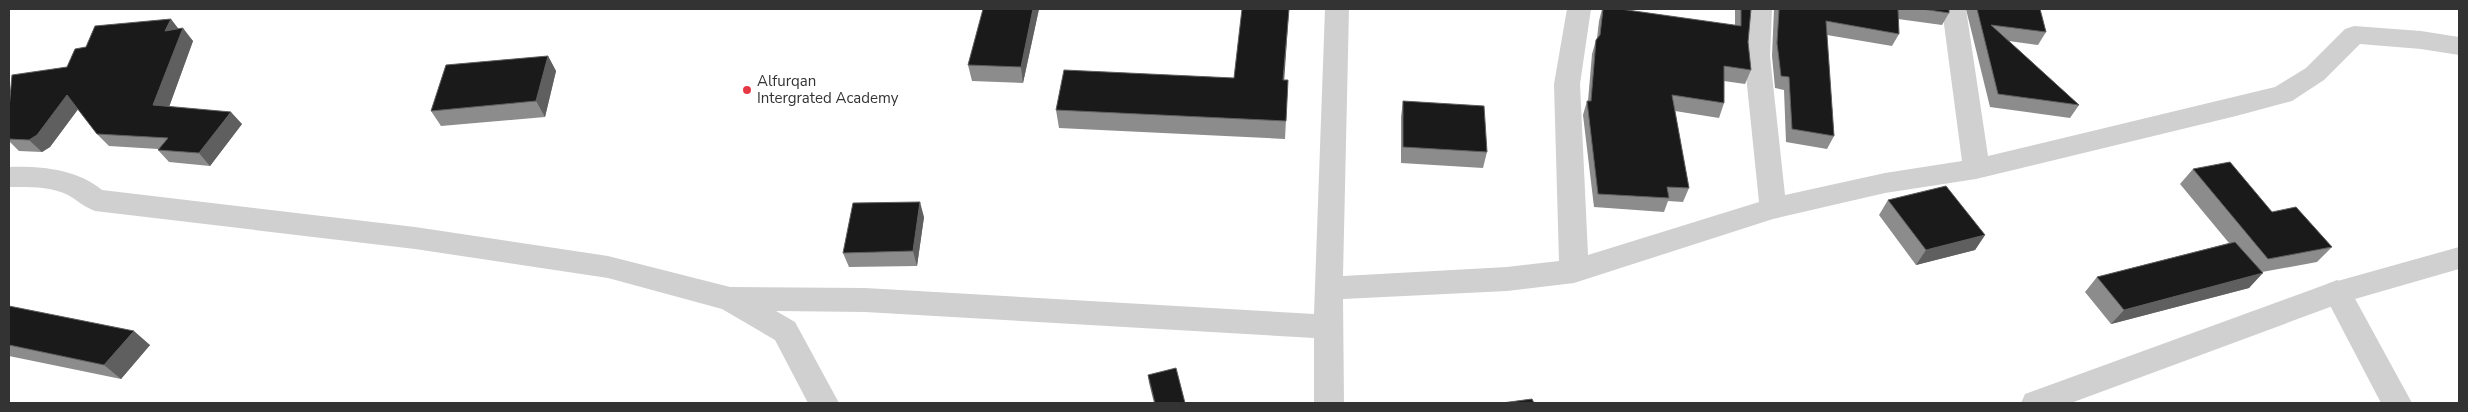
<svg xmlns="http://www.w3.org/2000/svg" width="2468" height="412" font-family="'Nunito Sans',sans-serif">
  <rect width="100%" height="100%" fill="#fff"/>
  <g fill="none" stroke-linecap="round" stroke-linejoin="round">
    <path fill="#d0d0d0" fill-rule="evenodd" d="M1325,9H1349L1343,276L1507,267L1559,261L1554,84L1567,9H1591L1580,84L1588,255L1759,202L1744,56L1748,9H1772L1770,56L1785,195L1885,173L1962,161L1942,9H1966L1988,156L2275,87L2306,68L2345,29L2354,26L2421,31L2459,37V55L2421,49L2360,44L2324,80L2292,101L2236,116L1976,179L1885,193L1773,219L1574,283L1507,291L1343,299L1344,403H1314V338L865,312L776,311L795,322L839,403H808L775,340L722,309L608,278L415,249L95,211C84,207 77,200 68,195C50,186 28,187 9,187V167C41,166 76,169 102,190L415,227L608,256L730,287L865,288L1314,314Z
      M2337,280L2347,284L2412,403H2381L2323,292L2327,284Z"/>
    <path fill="#d0d0d0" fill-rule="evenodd" d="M2459,247V269L2341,303L2071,403H2021L2025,394L2327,284Z"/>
  </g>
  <path fill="#8c8c8c" d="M1039,9L1023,83L972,81L968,65Z
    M1602,9H1620L1735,26V9H1751L1748,42L1751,70L1745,84L1724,81V103L1719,118L1675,111L1689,188L1683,202L1668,201L1664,212L1594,207L1583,115L1587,101H1588L1592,54L1596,40L1597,38L1599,21Z
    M1774,9H1949V13L1942,25L1898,19L1899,34L1892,46L1827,35L1834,136L1827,149L1786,142L1784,90L1775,88L1772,56Z
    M1966,9H2040L2046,32L2038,45L2009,41L2079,105L2070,118L1990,107Z
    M179,29L193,41L169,107L242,124L210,166L169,162L158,150V149L109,146L97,134L78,109L50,147L42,152L19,151L9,141V109L67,67L86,47Z
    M548,56L556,71L545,117L441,126L431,111Z
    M1284,80H1288L1285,139L1059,128L1056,110Z
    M1403,101L1487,152L1483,168L1401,163V117Z
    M2193,169L2272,212L2332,247L2317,262L2262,272L2249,288L2111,324L2085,292L2097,277L2229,243L2180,184Z
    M1888,200L1985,235L1975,250L1916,265L1879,215Z
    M924,217L917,266L849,267L843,253Z
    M9,306L150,345L121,379L9,356Z
    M1148,375L1185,403H1154L1149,383Z"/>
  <path fill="#5f5f5f" d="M1033,9H1039L1023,83L1021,67Z
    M1289,9L1283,98V80Z
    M171,19L181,32L165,31Z
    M183,28L193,41L165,118L153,105Z
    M548,56L556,71L545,117L536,101Z
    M67,95L79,108L50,147L42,152L29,140Z
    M231,112L242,124L210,166L199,153Z
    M920,202L924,217L917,266L913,251Z
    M1985,235L1975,250L1916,265L1926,250Z
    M2263,273L2249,288L2111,324L2124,310Z
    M134,331L150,345L121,379L104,365Z"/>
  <path fill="#1a1a1a" stroke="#5f5f5f" d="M983,9H1033L1021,67L968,65Z
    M1242,9H1289L1283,80H1288L1286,121L1056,110L1064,70L1234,78Z
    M1603,9H1620L1741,26V9H1751L1748,42L1751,70L1724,66V103L1672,95L1689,188L1667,187L1669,198L1598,194L1587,101H1591L1596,40L1600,35Z
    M1779,9H1898L1899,34L1826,21L1834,136L1792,129L1789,77L1781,76L1777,43Z
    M1922,9H1949V13Z
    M1977,9H2040L2046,32L1991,25L2079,105L1998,94Z
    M171,19L165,31L183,28L153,105L231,112L199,153L158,150L168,138L97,134L67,95L37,135L29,140L9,139V109L12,75L67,67L75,49L86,47L95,26Z
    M548,56L536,101L431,111L446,65Z
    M1403,101L1484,106L1487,152L1403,147Z
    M2230,162L2272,212L2296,207L2332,247L2268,259L2193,169Z
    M1946,186L1985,235L1926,250L1888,200Z
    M920,202L913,251L843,253L853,203Z
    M2235,242L2263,273L2124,310L2097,277Z
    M9,306L134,331L104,365L9,345Z
    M1176,368L1185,403H1155L1148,375Z
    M1532,399L1534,403H1502Z"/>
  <circle fill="#e63946" stroke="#fff" stroke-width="2" cx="747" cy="90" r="5"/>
  <g text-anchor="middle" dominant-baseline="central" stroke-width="5" stroke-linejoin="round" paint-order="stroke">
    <g font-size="15" fill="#333" stroke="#fff" text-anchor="start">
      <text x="757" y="81">Alfurqan<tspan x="757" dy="17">Intergrated Academy</tspan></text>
    </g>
  </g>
  <rect width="2468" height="412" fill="none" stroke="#333333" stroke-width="20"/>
</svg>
